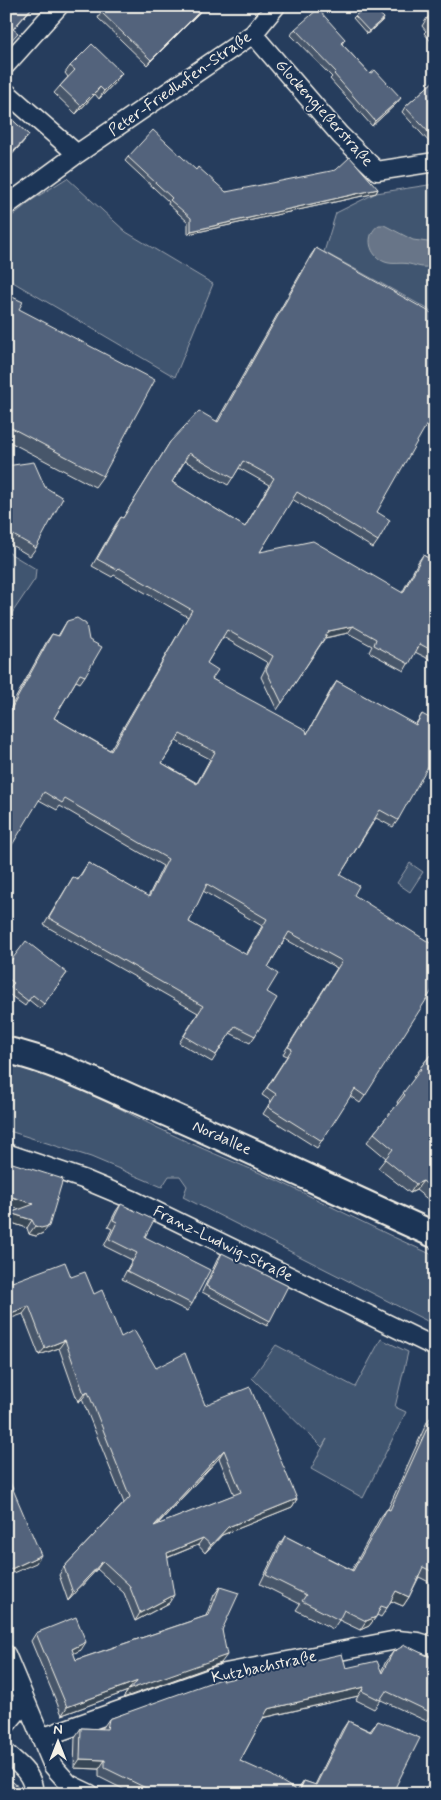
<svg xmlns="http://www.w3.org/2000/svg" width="441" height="1800" font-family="Mynerve,sans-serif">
  <rect width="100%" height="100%" fill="#263d5d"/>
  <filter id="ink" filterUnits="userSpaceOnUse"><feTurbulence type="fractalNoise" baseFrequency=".02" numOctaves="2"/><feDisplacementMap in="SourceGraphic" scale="10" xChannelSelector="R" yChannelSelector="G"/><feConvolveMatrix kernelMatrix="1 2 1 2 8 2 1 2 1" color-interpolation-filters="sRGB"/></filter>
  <g filter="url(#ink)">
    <path fill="#40546f" stroke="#9aa2ac" d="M67,178L126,232L213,284L175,377L6,278V221L32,200Z
      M435,184V313L324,252L336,213L376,193Z
      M6,551L36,569L35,579L6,622Z
      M410,863L423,872L410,892L397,883Z
      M6,1065C60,1074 108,1103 156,1127C194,1146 235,1162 274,1179C328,1204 380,1232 435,1256V1325L183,1197L187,1186L180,1176H169L162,1187L91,1157L6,1130Z
      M381,1339L408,1352L395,1407L406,1412L363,1498L311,1469L327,1439L322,1447L252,1378L276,1345L355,1387Z"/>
    <path fill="#677588" stroke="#9fa7ae" d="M379,225H384L413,240L435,243V264C425,270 419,266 409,264C401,262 393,265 385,262C369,256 364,235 379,225Z"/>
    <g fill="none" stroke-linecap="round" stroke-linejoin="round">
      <defs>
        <path id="street" d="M253,34L340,135L377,171L435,162
          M6,65L59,6
          M6,92L77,154
          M6,206L77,154L253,34L276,6
          M6,1153L83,1179L133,1200L435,1347
          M6,1654L53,1766L69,1784L90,1794
          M6,1725L18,1711L23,1696
          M41,1738L225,1673L397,1640L418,1642L435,1647
          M6,1753C20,1765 33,1774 34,1794"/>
        <path id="secondary" d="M6,1050C58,1062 106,1087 155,1108C249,1149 341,1193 435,1235"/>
      </defs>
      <use href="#street" stroke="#f4f1e8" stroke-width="21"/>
      <use href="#secondary" stroke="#f4f1e8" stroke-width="29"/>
      <use href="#street" stroke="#1d3557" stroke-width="18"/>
      <use href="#secondary" stroke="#1d3557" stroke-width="25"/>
    </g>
    <path fill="#47566a" stroke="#f4f1e8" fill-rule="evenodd" d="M156,6H206L147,65L98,18L101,12L146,11L153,9Z
      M435,12V46L424,33L426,31L422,26L427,18Z
      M355,16L384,18L382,21L367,34L353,18Z
      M295,29L345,39L342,44L397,103L372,126L330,79L332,77L291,35Z
      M70,66L117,80L99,99L95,94L76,114L54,93L60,86L68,77L65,73Z
      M435,80V139L430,143L402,112L405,107Z
      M6,114L29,135L24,141L8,159L6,157Z
      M128,157L196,170L226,192L378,189L376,193L188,234V222L168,204L169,202L125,161Z
      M316,248L377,512L378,541L373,548L292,499L260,552L402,593L418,562L423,555L435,562V662L415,652L404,671L369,652L372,646L348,633L325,638L277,710L261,677L268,663L223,637L207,663L212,679L307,734L332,688L337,681L415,725L422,714L398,820L393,827L376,818L340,875L354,895L365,1096L360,1103L350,1096L317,1148L263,1114L271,1101L262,1095L287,1056L283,1054L337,968L285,939L268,967L267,992L255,1036L250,1043L230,1033L212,1062L179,1043L198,1013L44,925L73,877L77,880L88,863L148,897L163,866L60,806L57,810L39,800L8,712L47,641L52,634L58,636L67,621L85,676L80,683L76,681L54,718L110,750L188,617L114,575L112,577L92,566L116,524L121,517L123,518L170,442L217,421L311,255ZM185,461L228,485L239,468L269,485L245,527L172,482ZM176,741L210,759L197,783L162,763ZM203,891L262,926L246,955L189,922Z
      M6,294L19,309L103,476L95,487L6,440Z
      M6,466L45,487L36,548L30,556L6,542Z
      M435,484V501L431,491Z
      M6,967L67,973L40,1009L29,1000L25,1006L7,993L10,988L6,985Z
      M435,1049V1200L430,1201L416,1190L410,1193L378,1168L386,1158L367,1142L374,1133L398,1104L397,1102L415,1078L413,1077Z
      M6,1161L43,1233L36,1236L29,1234L27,1228L6,1221V1218L10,1213L20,1209L6,1205Z
      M121,1204L145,1237L192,1304L187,1311L122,1279L132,1260L104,1246L112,1229L108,1227L116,1211Z
      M222,1253L270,1321L267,1326L202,1292L218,1258Z
      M71,1277L94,1294L121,1337L156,1368L205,1405L297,1499L292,1507L222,1535L205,1553L198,1545L167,1558L169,1603L135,1621L124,1593L97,1569L68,1601L59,1575L64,1567L124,1503L82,1399L78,1402L59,1348L39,1355L23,1314L12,1282ZM219,1458L234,1495L157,1525Z
      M434,1413L435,1414V1585L419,1577L409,1597L403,1606L391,1601L387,1608L381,1617L377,1615L369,1626L360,1630L339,1620L333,1629L296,1610L300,1604L260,1584L279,1545L285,1536L352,1570L380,1518L387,1509H388L427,1422Z
      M220,1587L222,1630L221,1663L123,1698L128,1691L62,1715L31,1641L36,1633L81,1650L73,1653L76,1660L206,1616L214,1595Z
      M393,1652L428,1671L431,1686L432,1713L426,1721L381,1700L374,1709L356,1700L358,1696L263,1718L240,1761L297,1791L304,1781L315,1785L342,1730L348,1721L370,1731L378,1721L392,1794H133L99,1777V1769L74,1768L75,1737L81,1728L102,1729L109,1719L222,1681L346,1668L381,1672L386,1661Z
      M435,1770V1794H423Z"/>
    <path fill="#394656" stroke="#f4f1e8" d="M33,6H34L8,35L13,29Z
      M205,6H206L147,65L151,60Z
      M384,18L382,21L367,34L369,31Z
      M122,73L117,80L99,99L104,91Z
      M100,87L95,94L76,114L81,106Z
      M401,98L397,103L372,126L375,121Z
      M29,135L24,141L8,159L13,152Z
      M378,189L376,193L188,234L191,231Z
      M353,626L348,633L324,638L329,631Z
      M423,1181L416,1190L410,1193L416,1184Z
      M435,1194V1200L430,1201Z
      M6,1195L34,1204L29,1212L6,1205Z
      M10,1213L32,1220L27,1228L6,1221V1218Z
      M35,1226H49L43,1233L36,1236L29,1234Z
      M29,1306L23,1314L6,1320V1315Z
      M65,1340L59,1348L39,1355L45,1348Z
      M10,1376L6,1382V1378Z
      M88,1392L82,1399L78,1402L84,1394Z
      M224,1450L219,1458L148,1534L154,1526Z
      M297,1499L292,1507L222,1535L205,1553L211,1545L228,1527Z
      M203,1538L198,1545L161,1560L167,1553Z
      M41,1555L36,1563L6,1576V1573L9,1570Z
      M103,1561L97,1569L68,1601L73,1593Z
      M396,1591L409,1597L403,1606L389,1600Z
      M174,1595L169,1603L135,1621L140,1613Z
      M376,1617L369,1626L360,1630L366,1621Z
      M86,1642L81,1650L66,1657L72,1649Z
      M227,1655L221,1663L123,1698L128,1691L62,1715L67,1707L138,1681Z
      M364,1687L358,1696L262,1718L268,1709Z
      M80,1759L105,1760L99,1769L74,1768Z"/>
    <path fill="#52647b" stroke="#f4f1e8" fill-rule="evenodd" d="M6,6H33L13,29L18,33L6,46Z
      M107,6H140L146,11L150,6L153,9L156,6H205L151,60L101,12Z
      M366,6H371L384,18L369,31L355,16Z
      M318,9L345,39L341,43L370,74L375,70L401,98L375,121L334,74L336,72L295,29Z
      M435,12V32L430,26L432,24L427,18Z
      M92,44L122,73L104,91L100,87L81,106L60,86L75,70L70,66Z
      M435,80V137L434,138L405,107Z
      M6,114L29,135L13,152L6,146Z
      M153,130L196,170L198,167L226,192L336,170L350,157L378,189L191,231V218L170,200L172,198L128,157Z
      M316,248L435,315V410L377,512L390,520L378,541L297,492L260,552L313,541L403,593L423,555L435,562V652L420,644L409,664L374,645L376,639L353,626L329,631L282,703L266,670L273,656L227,630L207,663L218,670L212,679L306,730L307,734L337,681L416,725L422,714L435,721V754L398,820L380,810L340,875L359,886L354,895L435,946V986L365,1096L355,1089L322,1141L268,1107L276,1094L267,1088L292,1049L288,1047L342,961L289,932L268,967L278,974L267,992L277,998L255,1036L235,1026L216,1055L184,1036L203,1006L49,918L73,877L78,880L88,863L149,897L168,859L65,799L62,803L44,792L6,855V711L9,713L52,634L59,636L67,621L77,618L86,624L89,640L102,647L85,676L80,674L54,718L111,751L192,610L119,568L117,570L97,559L121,517L123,518L170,442L199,411L218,422ZM189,453L233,478L243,461L274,478L245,527L172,482ZM180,734L215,752L197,784L162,763ZM207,884L267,919L247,955L189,922Z
      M6,294L23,302L19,309L155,380L103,476L6,425Z
      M34,462L45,487L63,498L36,548L6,531V466Z
      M435,484V493L433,488Z
      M26,941L67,973L44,1004L33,995L28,1001L10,987L14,983L6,977V967Z
      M435,1049V1131L434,1132L435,1133V1191L423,1181L416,1184L385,1159L393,1149L374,1133L405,1095L403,1093L421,1069L420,1068Z
      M6,1161L63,1179L49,1226L41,1228L35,1226L32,1220L10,1213L34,1204L6,1195Z
      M121,1204L154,1220L145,1237L210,1270L192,1304L127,1271L137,1253L109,1239L117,1222L113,1220Z
      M222,1253L288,1286L270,1321L206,1286Z
      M65,1262L71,1277L85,1272L94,1294L102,1290L121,1337L134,1330L156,1368L185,1353L205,1405L250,1387L297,1499L228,1527L211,1545L203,1538L167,1553L174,1595L140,1613L129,1585L103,1561L73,1593L64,1567L130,1497L88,1392L84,1394L65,1340L45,1348L29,1306L6,1315V1266L12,1282ZM224,1450L241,1492L154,1526Z
      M6,1364L10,1376L6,1378Z
      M434,1413L435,1414V1573L423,1567L409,1597L396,1591L387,1608L381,1606L376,1617L366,1621L344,1610L339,1620L302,1601L306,1595L266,1575L285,1536L353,1571L387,1509L390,1510Z
      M6,1473L41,1555L9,1570L6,1564Z
      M220,1587L239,1593L222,1630L227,1655L128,1690L138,1681L67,1707L36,1633L76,1617L86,1642L72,1649L76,1660L209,1615Z
      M405,1645L434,1659L428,1671L432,1678L431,1686L435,1687V1707L432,1713L386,1691L380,1700L362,1691L364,1687L268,1709L240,1761L271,1775L299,1792L304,1781L316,1785L348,1721L371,1732L378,1721L420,1738L392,1794H158L105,1768V1760L80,1759L81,1728L107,1729L109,1719L223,1678L222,1681L342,1654L346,1668L377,1661L382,1673L393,1652Z
      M6,1768L10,1771L6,1775Z
      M435,1773V1794H425Z
      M6,1776L21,1789L19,1794H6Z"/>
  </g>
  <g text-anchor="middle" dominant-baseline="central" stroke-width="4" stroke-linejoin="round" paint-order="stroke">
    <g font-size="16" fill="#f4f1e8" stroke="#1d3557">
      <text transform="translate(180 84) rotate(-35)">Peter-Friedhofen-Straße</text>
      <text transform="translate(324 113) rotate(48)">Glockengießerstraße</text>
      <text transform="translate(222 1138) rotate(24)">Nordallee</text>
      <text transform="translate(223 1244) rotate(26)">Franz-Ludwig-Straße</text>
      <text transform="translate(264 1667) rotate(-12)">Kutzbachstraße</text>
    </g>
  </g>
  <rect width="441" height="1800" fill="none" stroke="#1d3557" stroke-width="25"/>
  <rect x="12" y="12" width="416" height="1775" fill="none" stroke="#f4f1e8" stroke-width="2" filter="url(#ink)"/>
  <g transform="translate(58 1742)" stroke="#1d3557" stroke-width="4" paint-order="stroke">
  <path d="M0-4L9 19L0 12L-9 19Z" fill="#f4f1e8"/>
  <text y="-8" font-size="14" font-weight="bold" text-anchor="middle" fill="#f4f1e8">N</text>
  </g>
</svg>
